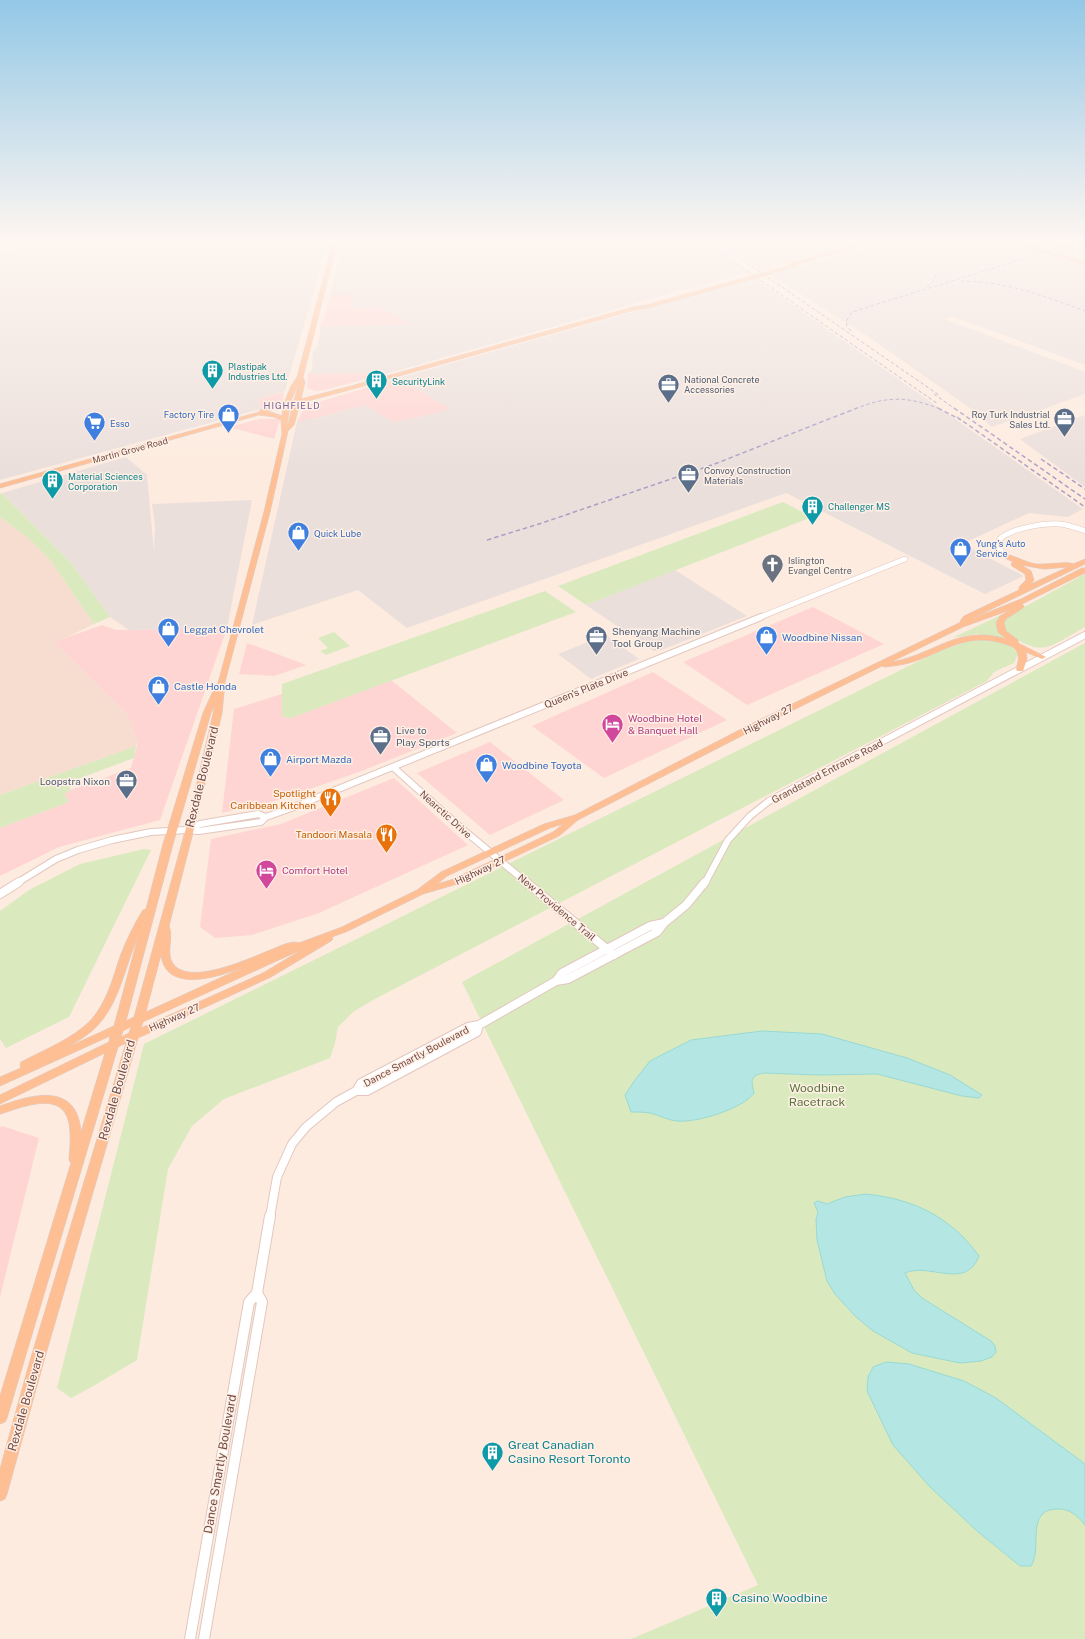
<svg xmlns="http://www.w3.org/2000/svg" width="1085" height="1639" font-family="'Public Sans',sans-serif">
  <rect width="100%" height="100%" fill="#fdebdf"/>
  <path fill="#f7ddd0" d="M0,517L28,538L50,560L94,624L55,643L127,714L138,742L136,746L0,795Z"/>
  <path fill="#fed5d2" d="M330,295H353L350,309L379,306L413,325L320,326L324,319Z
    M389,373L324,390L316,391L307,388L308,374Z
    M399,378L451,409L424,416L393,422L365,405L312,419L297,422L305,406Z
    M284,392L282,403L261,409L259,399Z
    M260,419H277L280,420L274,439L229,427Z
    M813,607L884,644L747,705L683,662Z
    M102,625L116,630L227,628L160,820L59,847L0,876V828L69,802L64,794L71,790L131,768L138,742L127,714L54,642Z
    M247,643L256,646L306,665L274,676L239,674Z
    M653,672L727,720L604,778L532,726Z
    M391,680L457,733L359,772L275,801L222,813L234,709L282,694V717L291,718Z
    M490,742L564,800L490,835L417,773Z
    M394,778L468,845L319,913L252,935L215,938L200,927L211,839L281,824Z
    M2,1126L39,1138L0,1297V1127Z"/>
  <path fill="#ebdfdb" d="M12,243H327L285,391L259,399L261,409L0,480V252L20,249Z
    M343,243H706L747,272L682,290H678L668,294L389,373L308,374L312,370L313,351L317,347L320,334V326L412,325L379,306L350,309L352,295H330Z
    M722,243H855L761,269Z
    M885,243H1085V365L952,316L944,319L1085,372V394L992,427L970,408L869,337L769,274Z
    M754,278L1083,509L1068,517L1029,513L962,544L1024,576L985,594L786,493L407,628L358,590L252,625L297,422L311,418L313,419L365,405L393,422L424,416L450,409L399,378Z
    M1085,415V487L1020,439Z
    M126,457L147,475L154,552L155,525L152,504L252,500L227,628L129,630L110,617L71,563L2,493Z
    M675,570L747,616L659,651H654L586,605Z
    M606,635L639,659L591,679L558,654Z"/>
  <path fill="#daeabe" d="M2,493L71,563L110,617L94,624L50,560L28,538L0,517V494Z
    M783,502L812,517L586,605L558,586Z
    M1085,574V627C1047,648 1044,658 1005,632L1004,621L1015,612Z
    M545,591L576,612L291,718L282,717V684Z
    M1003,614C995,625 994,630 1006,639L976,634L952,638Z
    M334,632L350,646L326,655L320,651L328,648L318,638Z
    M980,639C994,641 1010,641 1018,654L1014,663L994,672L987,681L373,1000L353,1012L338,1027L335,1043L330,1058L224,1099L192,1126L168,1169L137,1360L90,1388L71,1398L57,1388L144,1044L935,653L968,641Z
    M1085,643V1639H631L758,1585L462,982Z
    M136,746L134,758L67,783L71,790L64,794L69,802L0,828V795Z
    M144,849L151,850L69,1017L6,1048L0,1039V911L29,890L80,864Z"/>
  <path fill="#b4e7e3" stroke="#99d9d4" d="M762,1031L822,1034L907,1058L950,1075L982,1095L979,1098L962,1096L877,1074L818,1075L764,1073C750,1075 751,1081 754,1093C743,1109 696,1123 677,1121C667,1120 659,1115 650,1113C644,1112 638,1112 631,1112L625,1095L635,1080L650,1061L691,1040Z
    M866,1194C913,1199 950,1216 979,1256C966,1291 929,1262 905,1273L914,1290L922,1298L991,1341L995,1346L996,1352L992,1357L981,1361L960,1363L912,1353L873,1331L855,1316L835,1294L827,1281L817,1240L816,1219L818,1212L814,1203L818,1201L827,1204L845,1197Z
    M886,1362L909,1364L964,1381L996,1398L1085,1464V1525C1078,1516 1070,1509 1059,1509C1024,1508 1043,1548 1031,1566H1020L977,1531L930,1487L893,1445L867,1391L868,1377L873,1367Z"/>
  <g fill="none" stroke-linecap="round" stroke-linejoin="round">
    <defs>
      <path id="minor-far3" d="M1003,555L999,546V540C1010,528 1045,523 1060,524C1069,525 1077,528 1085,531
        M758,618L905,559"/>
      <path id="minor-far2" d="M393,767L460,827L527,883
        M190,829L200,824L258,814L266,817
        M17,883L56,859L78,850L112,840L151,832L186,830L199,831L261,822L266,817L294,807L761,617
        M705,883L728,840L750,816L769,801L1085,635"/>
      <path id="minor-far1" d="M526,882L614,955
        M0,894L19,882
        M556,981L568,979L657,932L664,923
        M356,1091H367L477,1032L479,1025
        M270,1217L277,1177L292,1144L306,1127L336,1102L356,1091L361,1083L468,1027L479,1025L556,981L562,973L650,926L664,923L686,905L705,882"/>
      <path id="minor" d="M190,1639L249,1302L257,1293L270,1216
        M204,1639L262,1302L257,1293"/>
      <path id="major" d="M333,243H337L303,377L305,382L301,399L351,386L633,307L646,305L788,266L791,263L865,243H871L800,264L792,268L648,308L635,310L353,389L300,403L294,425L288,431L270,512L225,682L222,713L197,817L169,926C174,937 165,955 174,965C192,986 252,957 273,949C280,946 292,940 299,943L342,927L417,890L441,872L544,824L575,815L751,724L961,622L960,621L964,616L1019,590V587L1026,580L1025,574L1012,566L1011,564L1013,562L1001,556V554C1008,552 1026,563 1036,564C1045,565 1069,561 1073,564L1085,559V564L969,620L1021,599L1082,568H1085V573L1022,604L1024,606L1023,608L1006,619L1004,623L1006,631L1018,640V643L1046,657L1042,659L1026,652L1027,659L1023,671H1017L1016,669C1020,658 1020,649 1008,645C967,630 946,652 909,663C901,665 893,666 885,667L882,666L757,728L578,820L559,836L457,884L423,894L348,931L332,937L333,939L331,941L271,977L138,1038L43,1364L7,1494L5,1499L0,1501V1469L29,1364L126,1043L118,1047L7,1418L5,1422L0,1424V1396L71,1163L69,1160C70,1148 71,1135 69,1123C62,1089 21,1108 0,1114V1106C33,1094 77,1082 81,1132L105,1053L0,1104V1095L109,1042L110,1036L0,1086V1077L21,1068L20,1065L21,1062C44,1050 72,1039 90,1021C107,1003 113,977 121,954C127,939 134,924 143,910L146,909L163,844L203,713L214,689L217,687L264,512L282,434L281,420L274,417L259,415L0,488V484L259,412L260,410L284,403L291,386L297,377ZM299,382L294,400L291,401ZM293,404L288,424L287,425L290,405ZM283,407L282,416L268,411ZM1021,565L1044,569L1068,567L1031,584L1034,580L1031,571ZM1010,610L1000,616L996,623L998,632L1006,639C957,624 935,655 891,662L963,627ZM215,705L189,817L136,1010L134,1017L126,1021L173,844L211,713ZM563,824L553,832L451,880L437,884L447,876L550,828ZM138,937L114,1026L68,1047C78,1041 90,1034 98,1025C120,1001 125,966 138,937ZM303,949L263,973L141,1028L143,1022ZM161,955C166,995 221,976 244,967L146,1012ZM131,1027L129,1033L121,1037L123,1031Z
        M1016,243H1021L1085,262V265Z"/>
    </defs>
    <use href="#minor-far3" stroke="#e3c7be" stroke-width="6"/>
    <use href="#minor-far2" stroke="#e3c7be" stroke-width="8"/>
    <use href="#minor-far1" stroke="#e3c7be" stroke-width="10"/>
    <use href="#minor" stroke="#e3c7be" stroke-width="12"/>
    <use href="#major" stroke="#d8cdcb" stroke-width="1"/>
    <use href="#minor-far3" stroke="#fff" stroke-width="5"/>
    <use href="#minor-far2" stroke="#fff" stroke-width="6"/>
    <use href="#minor-far1" stroke="#fff" stroke-width="8"/>
    <use href="#minor" stroke="#fff" stroke-width="10"/>
    <use href="#major" fill="#ffbf95" fill-rule="evenodd"/>
    <path stroke="#ab9fc6" stroke-width="1" stroke-dasharray="3.5 2.5" stroke-linecap="butt" d="M707,243L938,404
      M718,243L939,395
      M961,281C1005,281 1044,296 1085,311
      M927,287L934,280L937,273
      M851,331L847,326L846,322L852,312L1061,247L1085,243
      M934,394L955,409
      M855,409C886,396 908,396 940,409"/>
    <path stroke="#ab9fc6" stroke-width="1.5" stroke-dasharray="4.5 3" stroke-linecap="butt" d="M938,408L961,420
      M954,408L1085,499
      M957,417L1085,507
      M1041,459L1085,489
      M487,540L542,523L712,465L857,408"/>
  </g>
  <linearGradient id="sky" x2="0" y2="1"><stop stop-color="#93c8e6"/><stop offset="0.51" stop-color="#fef6f1"/><stop offset="1" stop-color="#fef6f1" stop-opacity="0"/></linearGradient>
  <rect width="1085" height="472" fill="url(#sky)"/>
  <defs>
    <symbol id="building-pin" viewBox="-11 -11 22 30"><path d="M0 17L-7.5 6A9.5 9.5 0 1 1 7.5 6Z" fill="#0f9aa8" stroke="#fff0e6"/><path d="M-4-6H4V6H1V3H-1V6H-4ZM-2.5-4.3h1.7v1.8h-1.7ZM.8-4.3h1.7v1.8H.8ZM-2.5-1h1.7V.8h-1.7ZM.8-1h1.7V.8H.8Z" fill="#fff"/></symbol>
    <symbol id="office-pin" viewBox="-11 -11 22 30"><path d="M0 17L-7.5 6A9.5 9.5 0 1 1 7.5 6Z" fill="#5c6f8a" stroke="#fff0e6"/><path d="M-6-3h4V-5.5h4V-3h4V5H-6ZM-1-4.5V-3h2v-1.5ZM-6 0V1H6V0Z" fill="#fff"/></symbol>
    <symbol id="shop-pin" viewBox="-11 -11 22 30"><path d="M0 17L-7.5 6A9.5 9.5 0 1 1 7.5 6Z" fill="#3f7fe0" stroke="#fff0e6"/><path d="M-5-2.5h2.3a2.7 3.5 0 0 1 5.4 0H5L5.5 6h-11ZM-1.5-2.5h3a1.5 2.3 0 0 0-3 0Z" fill="#fff"/></symbol>
    <symbol id="supermarket-pin" viewBox="-11 -11 22 30"><path d="M0 17L-7.5 6A9.5 9.5 0 1 1 7.5 6Z" fill="#3f7fe0" stroke="#fff0e6"/><path d="M-6-5.5h2.5l.6 2H6L4.5 2H-2.5L-4.4-4H-6ZM-1.5 3.2a1.3 1.3 0 1 0 .1 0ZM3 3.2a1.3 1.3 0 1 0 .1 0Z" fill="#fff"/></symbol>
    <symbol id="church-pin" viewBox="-11 -11 22 30"><path d="M0 17L-7.5 6A9.5 9.5 0 1 1 7.5 6Z" fill="#6b7280" stroke="#fff0e6"/><path d="M-1.2-6h2.4v3.5h3.3v2.4h-3.3V6h-2.4V-.1h-3.3v-2.4h3.3Z" fill="#fff"/></symbol>
    <symbol id="hotel-pin" viewBox="-11 -11 22 30"><path d="M0 17L-7.5 6A9.5 9.5 0 1 1 7.5 6Z" fill="#d1479c" stroke="#fff0e6"/><path d="M-6-4.5h1.5V1H6V5H4.5V3h-9V5H-6ZM-4 0a1.8 1.8 0 1 1 3.6 0ZM.5 0V-2.5h3Q6-2.5 6 0Z" fill="#fff"/></symbol>
    <symbol id="restaurant-pin" viewBox="-11 -11 22 30"><path d="M0 17L-7.5 6A9.5 9.5 0 1 1 7.5 6Z" fill="#e8710a" stroke="#fff0e6"/><path d="M-5-6h1v4h1v-4h1v4h1v-4h1v5L-1.5 .5V6h-2V.5L-5-1ZM5-6V6H3V1.5H1.5Q1.5-4 5-6Z" fill="#fff"/></symbol>
  </defs>
  <g fill-rule="evenodd">
    <use href="#building-pin" x="200" y="358" width="25" height="34"/>
    <use href="#building-pin" x="364" y="368" width="25" height="34"/>
    <use href="#office-pin" x="656" y="372" width="25" height="34"/>
    <use href="#shop-pin" x="216" y="402" width="25" height="34"/>
    <use href="#office-pin" x="1052" y="406" width="25" height="34"/>
    <use href="#supermarket-pin" x="82" y="410" width="25" height="34"/>
    <use href="#office-pin" x="676" y="462" width="25" height="34"/>
    <use href="#building-pin" x="40" y="468" width="25" height="34"/>
    <use href="#building-pin" x="800" y="494" width="25" height="34"/>
    <use href="#shop-pin" x="286" y="520" width="25" height="34"/>
    <use href="#shop-pin" x="948" y="536" width="25" height="34"/>
    <use href="#church-pin" x="760" y="552" width="25" height="34"/>
    <use href="#shop-pin" x="156" y="616" width="25" height="34"/>
    <use href="#office-pin" x="584" y="624" width="25" height="34"/>
    <use href="#shop-pin" x="754" y="624" width="25" height="34"/>
    <use href="#shop-pin" x="146" y="674" width="25" height="34"/>
    <use href="#hotel-pin" x="600" y="712" width="25" height="34"/>
    <use href="#office-pin" x="368" y="724" width="25" height="34"/>
    <use href="#shop-pin" x="258" y="746" width="25" height="34"/>
    <use href="#shop-pin" x="474" y="752" width="25" height="34"/>
    <use href="#office-pin" x="114" y="768" width="25" height="34"/>
    <use href="#restaurant-pin" x="318" y="786" width="25" height="34"/>
    <use href="#restaurant-pin" x="374" y="822" width="25" height="34"/>
    <use href="#hotel-pin" x="254" y="858" width="25" height="34"/>
    <use href="#building-pin" x="480" y="1440" width="25" height="34"/>
    <use href="#building-pin" x="704" y="1586" width="25" height="34"/>
  </g>
  <g text-anchor="middle" dominant-baseline="central" stroke-width="3" stroke-linejoin="round" paint-order="stroke">
    <g font-size="9" fill="#0d838f" stroke="#fff0e6" text-anchor="start">
      <text x="228" y="366">Plastipak<tspan x="228" dy="10">Industries Ltd.</tspan></text>
      <text x="392" y="381">SecurityLink</text>
      <text x="68" y="476">Material Sciences<tspan x="68" dy="10">Corporation</tspan></text>
      <text x="828" y="506">Challenger MS</text>
    </g>
    <g font-size="9" fill="#4e5e75" stroke="#fff0e6" text-anchor="start">
      <text x="684" y="379">National Concrete<tspan x="684" dy="10">Accessories</tspan></text>
      <text x="1050" y="414" text-anchor="end">Roy Turk Industrial<tspan x="1050" dy="10">Sales Ltd.</tspan></text>
      <text x="704" y="470">Convoy Construction<tspan x="704" dy="10">Materials</tspan></text>
    </g>
    <g font-size="9" letter-spacing="1" fill="#796198" stroke="#fff0e6">
      <text x="292" y="405">HIGHFIELD</text>
    </g>
    <g font-size="9" fill="#366cbe" stroke="#fff0e6" text-anchor="start">
      <text x="214" y="414" text-anchor="end">Factory Tire</text>
      <text x="110" y="423">Esso</text>
      <text x="314" y="533">Quick Lube</text>
      <text x="976" y="543">Yung’s Auto<tspan x="976" dy="10">Service</tspan></text>
    </g>
    <g font-size="9" fill="#744c46" stroke="#fff0e6">
      <text transform="translate(130 450) rotate(-15)">Martin Grove Road</text>
    </g>
    <g font-size="9" fill="#5b616d" stroke="#fff0e6" text-anchor="start">
      <text x="788" y="560">Islington<tspan x="788" dy="10">Evangel Centre</tspan></text>
    </g>
    <g font-size="10" fill="#366cbe" stroke="#fff0e6" text-anchor="start">
      <text x="184" y="629">Leggat Chevrolet</text>
      <text x="782" y="637">Woodbine Nissan</text>
      <text x="174" y="686">Castle Honda</text>
      <text x="286" y="759">Airport Mazda</text>
      <text x="502" y="765">Woodbine Toyota</text>
    </g>
    <g font-size="10" fill="#4e5e75" stroke="#fff0e6" text-anchor="start">
      <text x="612" y="631">Shenyang Machine<tspan x="612" dy="12">Tool Group</tspan></text>
      <text x="396" y="730">Live to<tspan x="396" dy="12">Play Sports</tspan></text>
      <text x="110" y="781" text-anchor="end">Loopstra Nixon</text>
    </g>
    <g font-size="10" fill="#744c46" stroke="#fff0e6">
      <text transform="translate(586 688) rotate(-22)">Queen's Plate Drive</text>
      <text transform="translate(768 719) rotate(-27)">Highway 27</text>
      <text transform="translate(827 771) rotate(-28)">Grandstand Entrance Road</text>
      <text transform="translate(446 814) rotate(42)">Nearctic Drive</text>
      <text transform="translate(480 870) rotate(-25)">Highway 27</text>
      <text transform="translate(557 907) rotate(40)">New Providence Trail</text>
      <text transform="translate(174 1017) rotate(-24)">Highway 27</text>
      <text transform="translate(416 1056) rotate(-28)">Dance Smartly Boulevard</text>
    </g>
    <g font-size="10" fill="#b23c85" stroke="#fff0e6" text-anchor="start">
      <text x="628" y="718">Woodbine Hotel<tspan x="628" dy="12">&amp; Banquet Hall</tspan></text>
      <text x="282" y="870">Comfort Hotel</text>
    </g>
    <g font-size="10" fill="#c56008" stroke="#fff0e6" text-anchor="end">
      <text x="316" y="793">Spotlight<tspan x="316" dy="12">Caribbean Kitchen</tspan></text>
      <text x="372" y="834">Tandoori Masala</text>
    </g>
    <g font-size="12" fill="#744c46" stroke="#fff0e6">
      <text transform="translate(202 777) rotate(-76)">Rexdale Boulevard</text>
      <text transform="translate(117 1090) rotate(-74)">Rexdale Boulevard</text>
      <text transform="translate(26 1401) rotate(-74)">Rexdale Boulevard</text>
      <text transform="translate(220 1464) rotate(-80)">Dance Smartly Boulevard</text>
    </g>
    <g font-size="12" fill="#59743c" stroke="#fff0e6">
      <text x="817" y="1088">Woodbine<tspan x="817" dy="14">Racetrack</tspan></text>
    </g>
    <g font-size="12" fill="#0d838f" stroke="#fff0e6" text-anchor="start">
      <text x="508" y="1445">Great Canadian<tspan x="508" dy="14">Casino Resort Toronto</tspan></text>
      <text x="732" y="1598">Casino Woodbine</text>
    </g>
  </g>
</svg>
